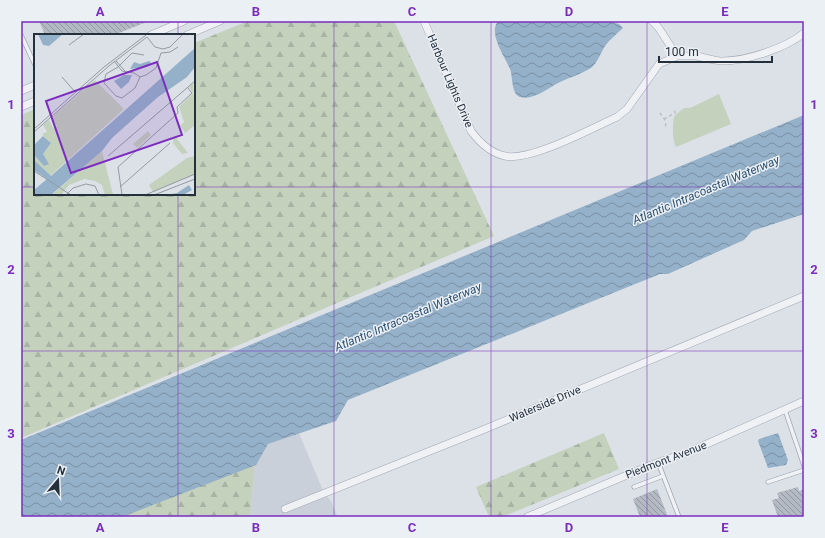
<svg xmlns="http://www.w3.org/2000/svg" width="825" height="538" font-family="Roboto,sans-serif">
  <defs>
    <pattern id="forest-firs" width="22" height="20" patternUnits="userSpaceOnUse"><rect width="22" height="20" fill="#c3d1bd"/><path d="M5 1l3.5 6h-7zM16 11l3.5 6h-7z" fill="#a7b4a3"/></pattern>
    <pattern id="water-waves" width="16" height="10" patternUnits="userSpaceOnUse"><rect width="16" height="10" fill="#95b1c9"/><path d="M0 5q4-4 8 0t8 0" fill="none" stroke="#7990a4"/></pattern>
    <pattern id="building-back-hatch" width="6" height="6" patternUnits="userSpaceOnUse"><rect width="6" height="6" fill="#b3bac4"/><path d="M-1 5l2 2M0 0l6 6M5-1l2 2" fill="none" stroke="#9198a0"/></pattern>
  </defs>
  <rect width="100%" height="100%" fill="#dce1e7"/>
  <path fill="#cad0d9" d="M299,433L324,493L331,501L338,517H250L255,461L267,444Z"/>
  <path fill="url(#forest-firs)" d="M248,21H394L494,236L21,438V115L35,109V194H194V43Z
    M604,433L619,469L502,517H489L476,487Z
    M255,461L250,517H112Z"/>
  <path fill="#c3d1bd" d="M719,94L731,124L676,147C672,135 673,136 673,125C674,118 673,116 679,112C682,109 685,107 690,108Z"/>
  <path fill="url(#water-waves)" d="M498,21H607L619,24L623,28C617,34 610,39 605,46C600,54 598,62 591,68C581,74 571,77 560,82C549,87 534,101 520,97C511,94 513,77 510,69C505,57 488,34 498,21Z
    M804,115V214L752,231L744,240L668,274H660L348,400L336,421L268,444L256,465L122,517H21V440Z
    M778,433L788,460L786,465L768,468L758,441L759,439Z"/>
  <path fill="url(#building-back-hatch)" d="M39,21H149L114,35H45Z
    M798,487L799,491L804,489V517H778L772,500L779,498L777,493Z
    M657,489L668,517H640L633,499Z"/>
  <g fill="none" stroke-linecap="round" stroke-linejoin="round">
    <defs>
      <path id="lane" d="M21,35L35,65
        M785,410L804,466
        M658,462L679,517
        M768,482L804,470
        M634,487L663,476"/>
      <path id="street" d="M424,21L471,131C480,143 490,153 505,156C530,162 592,128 617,117L627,109L659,64L677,56
        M652,21L658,27L677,56C683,56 689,56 695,56C704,57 714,61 723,61C746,61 786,48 804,33
        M151,35L184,21
        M187,35L220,21
        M21,91L35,85
        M21,107L35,101
        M285,509L485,429L804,296
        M527,517L651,465L691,451L804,401"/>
    </defs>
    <use href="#lane" stroke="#a1a8b1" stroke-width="5"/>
    <use href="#street" stroke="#a1a8b1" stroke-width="8"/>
    <path stroke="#babfc5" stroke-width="1.5" stroke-dasharray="3 3" stroke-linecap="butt" d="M660,113L665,120L666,128
      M664,119L675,113L674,108"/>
    <use href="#lane" stroke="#eff1f5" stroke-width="3.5"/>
    <use href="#street" stroke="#eff1f5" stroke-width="7"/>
  </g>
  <path fill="none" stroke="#7b2cbf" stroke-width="1" stroke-opacity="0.55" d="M178,21V35M334,21V517M491,21V517M647,21V517M21,187H35M194,187H804M178,194V517M21,351H804"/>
  <g text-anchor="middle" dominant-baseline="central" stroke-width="3" stroke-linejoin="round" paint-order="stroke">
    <g font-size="11" fill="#25303d" stroke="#ebf0f5">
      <text transform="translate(450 81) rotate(67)">Harbour Lights Drive</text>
      <text transform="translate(545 404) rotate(-23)">Waterside Drive</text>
      <text transform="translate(666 460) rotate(-21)">Piedmont Avenue</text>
    </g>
    <g font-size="12" font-style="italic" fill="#2e5172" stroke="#ebf0f5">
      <text transform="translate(706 190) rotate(-23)">Atlantic Intracoastal Waterway</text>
      <text transform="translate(408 317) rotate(-23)">Atlantic Intracoastal Waterway</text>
    </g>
  </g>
  <g transform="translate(34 34)">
    <rect width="161" height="161" fill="#dce1e7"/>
    <path d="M61,46L90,75L16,142L0,126V121L10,132L9,120L17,109L8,100L13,98L9,91L15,86L19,94L23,92L17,84ZM159,49L161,91L151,99L146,92L150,88L145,73L159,59L155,53ZM114,97L117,101L103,114L99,110ZM140,101L154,119L148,120L139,109ZM68,117L79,161H71L68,151L61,147L50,145L35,151L27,161H18ZM161,122V140L119,158L115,151L153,124Z" fill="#c3d1bd"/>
    <path d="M4,0H29L15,12L9,11ZM161,14V33L153,43L124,63L78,104L68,117L17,161H0V156L13,145L0,136V126L17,142ZM115,27L117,28L113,33L96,35L100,28L106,30ZM90,41H98L95,48L87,55L80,47ZM9,102L17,109L9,120L15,130L10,132L0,121V111ZM155,151L158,156L149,161H132L143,159Z" fill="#95b1c9"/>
    <path fill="none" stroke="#939aa3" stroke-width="1" d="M113,3L121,13L129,15L136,13L149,0M35,11L50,0M80,27L88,37L100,39L106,43L112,41L122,34L127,19L136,18L144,13M82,27L91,37M28,43L42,59M106,43L101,54L88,64L82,62L70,49L72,40L84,33L98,19L110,21M0,95L70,33L112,1M0,98L76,31L113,3M74,122L161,47M0,137L37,161M86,153L136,109M32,161L39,154L52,150L61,152L65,161M88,161L84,133L144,79L143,73L158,59L153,53M111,161L161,140M120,161L161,145"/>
    <path fill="#7b2cbf" fill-opacity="0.15" stroke="#7b2cbf" stroke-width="2" d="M123,28L148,101L37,139L12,67Z"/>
    <rect width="161" height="161" fill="none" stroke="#25303d" stroke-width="2"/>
  </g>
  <rect width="825" height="538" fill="none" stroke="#ebf0f5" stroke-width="44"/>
  <g transform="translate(58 480) rotate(19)" stroke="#ebf0f5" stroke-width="3" paint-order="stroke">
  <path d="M0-3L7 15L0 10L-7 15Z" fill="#25303d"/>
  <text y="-6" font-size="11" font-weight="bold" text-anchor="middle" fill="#25303d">N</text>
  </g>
  <path d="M659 56v6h113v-6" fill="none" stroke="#25303d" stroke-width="2"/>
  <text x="665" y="56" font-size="12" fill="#25303d" stroke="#ebf0f5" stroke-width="3" paint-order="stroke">100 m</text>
  <rect x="22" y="22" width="781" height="494" fill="none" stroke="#7b2cbf" stroke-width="1.5"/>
  <g font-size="13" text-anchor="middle" font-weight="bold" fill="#7b2cbf">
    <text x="100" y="16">A</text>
    <text x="256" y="16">B</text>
    <text x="412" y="16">C</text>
    <text x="569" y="16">D</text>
    <text x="725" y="16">E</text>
    <text x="11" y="109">1</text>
    <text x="814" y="109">1</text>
    <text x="11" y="274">2</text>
    <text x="814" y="274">2</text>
    <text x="11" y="438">3</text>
    <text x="814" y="438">3</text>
    <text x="100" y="532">A</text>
    <text x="256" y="532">B</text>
    <text x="412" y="532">C</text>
    <text x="569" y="532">D</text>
    <text x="725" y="532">E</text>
  </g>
</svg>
